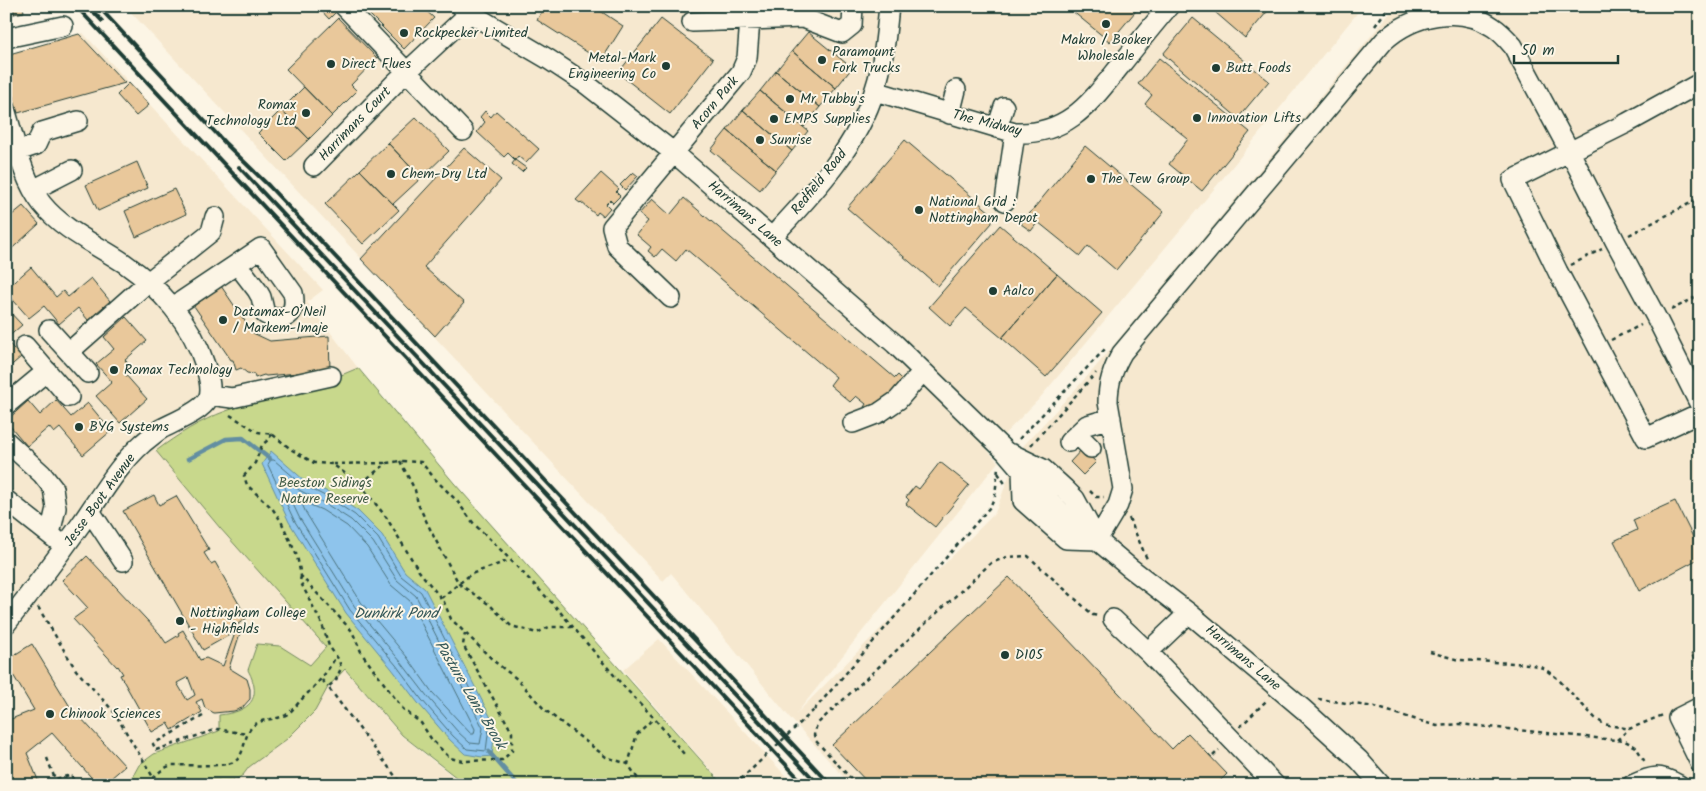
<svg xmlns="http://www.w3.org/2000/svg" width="1706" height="791" font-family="Kalam,sans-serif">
  <rect width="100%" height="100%" fill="#fcf5e5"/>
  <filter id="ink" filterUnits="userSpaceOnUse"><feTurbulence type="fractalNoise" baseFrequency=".02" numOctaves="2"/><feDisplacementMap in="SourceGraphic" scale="10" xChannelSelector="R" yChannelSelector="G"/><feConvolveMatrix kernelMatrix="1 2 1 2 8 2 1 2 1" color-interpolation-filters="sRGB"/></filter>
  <g filter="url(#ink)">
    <path fill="#f6e8cf" d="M125,6H1363L1201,205L1039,399L988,451L998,462L796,714L995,513L1011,471L1024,445L1093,370L1396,6H1700V785H851L791,719L671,573L663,581Z
      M83,33L323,290L307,302L358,368L331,380L197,424L157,451L402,736L464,785H6V55Z
      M659,639L794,785H724L623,670Z"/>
    <path fill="#c8d88c" stroke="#748a60" d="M358,368L454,483L723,785H466L402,735L345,669L328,687L315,711L287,739L249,767L243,775L237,779L229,781L212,780L195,785H128L139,765L154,754L219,731V715C248,712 264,700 248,670L257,644L280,646L310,665L326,647L220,528L156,451C177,435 201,420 226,411C271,395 314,388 358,368Z"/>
    <path fill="#8ec4ec" stroke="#628ea2" d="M271,451L305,481L332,494L358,511L382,535L405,572L425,589L495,726L492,756L482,757L465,754L450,740L418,703L392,669L346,613L289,522L262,464Z"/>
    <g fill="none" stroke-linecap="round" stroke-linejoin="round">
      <path stroke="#4b737e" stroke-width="1" d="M271,460H274L303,485L329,498L355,515L378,538L401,576L421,592L489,727L486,751L467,749L453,736L422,700L396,665L350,610L294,520L268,465Z
        M284,480H287L299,490L326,504L351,520L373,542L397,580L416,596L483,728L480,744L470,743L458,732L427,696L401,662L355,607L299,517L283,483Z
        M303,502L322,510L347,526L367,547L391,585L410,601L475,729L474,734H471L432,692L407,657L361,602L306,513L302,504Z"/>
      <path stroke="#628ea2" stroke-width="4.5" d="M188,459L226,439L243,438L270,459
        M489,752L518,785"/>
    </g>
    <path fill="#e9c89b" stroke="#1f3d34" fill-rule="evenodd" d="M6,6H13L14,14L6,16Z
      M13,6H23L24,12L14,14Z
      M317,6H333L337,11L329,19Z
      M361,6H421L434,18L404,49Z
      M545,6H593L623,26L601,61L537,20Z
      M1066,6H1140L1110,42Z
      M1208,6H1272L1245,38Z
      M338,18L377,58L351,85L357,91L332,116L286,69Z
      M1193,18L1269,81L1238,118L1163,54Z
      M661,19L713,59L670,114L618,73Z
      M808,32L852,68L836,88L792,51Z
      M79,34L125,83L18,113L6,73V55Z
      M792,51L836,88L820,107L776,71Z
      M1159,58L1250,132L1202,191L1169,164L1188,139L1145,104L1152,95L1138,84Z
      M776,71L820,107L804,127L760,91Z
      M129,83L149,105L136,116L117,95Z
      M304,87L332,116L309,139L281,110Z
      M760,91L808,131L792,151L743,110Z
      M281,110L309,139L286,161L258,133Z
      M743,110L792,151L776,170L727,130Z
      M485,111L491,117L496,111L539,149L526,163L518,156L515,160L508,153L504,157L477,132L485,122L480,117Z
      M416,117L449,151L421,178L388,143Z
      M727,130L776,170L760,190L711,150Z
      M905,140L991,213L992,223L938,286L847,208Z
      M388,143L421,178L393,204L360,170Z
      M1085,146L1164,212L1116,270L1088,246L1080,256L1038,222L1031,231L1021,224Z
      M464,148L501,180L424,267L464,303L435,336L361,259Z
      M515,160L526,168L522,172L512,164Z
      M137,162L148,188L98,211L86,185Z
      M360,170L399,210L363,244L325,204Z
      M633,172L638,176L625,190L620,185Z
      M601,173L619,189L616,192L620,196L613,203L610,200L606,204L610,208L603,216L598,212L596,215L581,202L580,203L576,200Z
      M174,189L186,214L136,237L125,211Z
      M684,198L895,378L898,375L903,380L890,398H884L879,403H875L871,408L864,407L866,404L856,396L850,402L830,385L836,377L686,249L676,261L662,249L655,257L648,251L651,247L637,235L648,221L639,214L652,199L670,215Z
      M23,206L39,224L6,254V220Z
      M1000,225L1057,274L1002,338L966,308L950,326L929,307Z
      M31,267L56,297L63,291L68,297L91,278L110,301L88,320L78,308L59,324L44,306L29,318L6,292V289Z
      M1057,274L1102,313L1046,377L1002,338Z
      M221,286L253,333L270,341L329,336L330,370L266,376L264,375L255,378L254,374L247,373L241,368L236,370L233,360H231L194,306Z
      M6,308L22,325L6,339Z
      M126,317L147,341L125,360L131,367L124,373L147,399L120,423L96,396L112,382L96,364L114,349L104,337Z
      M6,340L21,357L6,370Z
      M56,400L71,417L88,403L111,431L83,455L60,428L54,433L49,427L27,446L6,421L28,401L40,415Z
      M1082,449L1096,462L1083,475L1070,462Z
      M940,462L969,485L935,527L906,504L909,500L906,497L915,486L919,489Z
      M154,495L159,505L176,496L209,550L204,553L211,564L215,562L247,618L238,624L241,630L229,668L247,679L250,689V699L242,708L234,711L214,713L205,708L202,699L196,702L202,712L172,730L168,723L152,732L120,675L123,674L118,666L117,667L73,619L88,608L62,580L87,556L160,634L166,643L179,635L178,633L183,630L200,660L206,658L223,666L234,636L233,633L203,650L123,511ZM188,677L195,695L187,700L177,683Z
      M1675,501L1700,551V558L1639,591L1614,541L1637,530L1633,520Z
      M1009,577L1172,749L1188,733L1227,774L1216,785H870L832,745Z
      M32,644L69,705L125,766L103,785H98L52,733L27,753L40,785H6V721L34,710L6,663V660Z
      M1700,650V671L1691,654Z"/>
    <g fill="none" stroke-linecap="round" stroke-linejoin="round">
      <defs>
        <path id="minor" d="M344,6L463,131
          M461,6L470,13L548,59L586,84L673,152L895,344L1006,452L1035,486L1068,519L1097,540L1129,567L1189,613L1303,709L1359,760L1381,785
          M692,22L803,18L842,33L852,25L853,6
          M6,38L63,26
          M1700,83L1627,123L1513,180L1558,272L1646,438L1700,413
          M875,91L1015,133C1068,135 1090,103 1120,66C1136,46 1152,26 1169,6
          M6,112C15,141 23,180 42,204C64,231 96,244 124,263C160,288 192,323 205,365C208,375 213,389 208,399C201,412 174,422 161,429C155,433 149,438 143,443C118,465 100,497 81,524C57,558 32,591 6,624
          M950,114L956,90
          M997,128L1004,107
          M6,155L36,145L42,132L78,121
          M314,166L396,82L470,13
          M33,190L72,170
          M1005,201L1015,133
          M772,237C813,193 857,148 875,89C884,62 886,34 889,6
          M671,298L617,246L612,227L741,72L747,58L750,20
          M173,307L261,248L293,293C298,314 284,325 265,314L261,297L257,290L237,264
          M49,330L88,373
          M25,346L69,397
          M69,352L148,282L211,232L215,217
          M210,395L232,398L331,376
          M6,405L47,371
          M853,423L879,413L898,400L923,371
          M1077,434L1091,448
          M6,441L42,474L53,488L56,508L50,534
          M1069,442L1087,425L1111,418
          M1012,454L1043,469L1065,489L1075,499L1095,536
          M1022,470L1023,501L1066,539L1097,540
          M6,500L58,541
          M90,511L123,561
          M1097,540L1118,505L1123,489L1108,402C1108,383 1113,369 1122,353L1384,41C1412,15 1460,4 1493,27C1501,32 1507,39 1513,46L1570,152L1615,241L1656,317L1700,405
          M1113,619L1148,652L1275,785
          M1148,652L1189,613
          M1700,707L1678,718L1700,763
          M1632,785C1653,775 1659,774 1679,785"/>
      </defs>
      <use href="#minor" stroke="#1f3d34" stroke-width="22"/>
      <path stroke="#1f3d34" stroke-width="2.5" stroke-dasharray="4 4" stroke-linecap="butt" d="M1375,26L1389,6
        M1629,235L1700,198
        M1571,265L1602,249
        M1671,310L1700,295
        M1611,340L1641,325
        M230,415L258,432L272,434L292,450L314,463L332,464L360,484L387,463L400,461L421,462L436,480L457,501L474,524L498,547L555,606L625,688L654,718L684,754
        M272,434L268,440L262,445L255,463L244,476L247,485L272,508L281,521L297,556L301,576L352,631L362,654L403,709L421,723L432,740L450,758L463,761L502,760L512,751V732L463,645L465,633
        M1019,439L1105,349
        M1031,445L1096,373
        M400,461L415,490L418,504L434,537L459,584L490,605L511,626L537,633L549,627H572
        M333,464L385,463
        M998,473L1006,485
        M360,484L386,517L419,571L444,602L451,619L495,662L517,679L545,710L606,757L628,764
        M1090,491L1096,497H1104
        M1129,518L1147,559
        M301,576L300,581L322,624L329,646L339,660L341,668L336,680L328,687L402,785
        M441,598L471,574L510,560
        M38,607L76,670L114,712L153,777
        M1430,652L1459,660L1529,664L1543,668L1557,678L1595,718L1604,724L1629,729
        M322,680L328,687
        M1318,699L1375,707L1437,726L1459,724L1625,741L1636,747L1645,762
        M814,710L990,507L995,496L998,467
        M203,716L153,744L156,750L217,729L247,734
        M1240,727L1268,699
        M1617,740L1629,729L1663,715
        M1213,756L1219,750
        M47,758L55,779L71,775L76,785
        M149,785C155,775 161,769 172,765C185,765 224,767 234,762C245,756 243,738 251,728C261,717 274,721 286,715C291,712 296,706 300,701C314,687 327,674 336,656
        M642,785L628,764L637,734L654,718
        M857,785L816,741L814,735L817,724L991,563L1007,557L1028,556L1093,615L1099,616"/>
      <use href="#minor" stroke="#fcf5e5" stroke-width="19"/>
      <path stroke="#1f3d34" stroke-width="4" d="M76,6L805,785
        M88,6L102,21
        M98,6L226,144L269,186L831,785
        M239,167L819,785"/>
      <path stroke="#1f3d34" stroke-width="2.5" stroke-dasharray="4 4" stroke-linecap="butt" d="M735,785L814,710"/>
    </g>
  </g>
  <g fill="#1f3d34" stroke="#fcf5e5" stroke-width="2">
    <circle cx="1106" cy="24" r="5"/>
    <circle cx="404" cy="33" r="5"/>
    <circle cx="822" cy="60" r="5"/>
    <circle cx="331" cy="64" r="5"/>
    <circle cx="666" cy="66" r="5"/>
    <circle cx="1216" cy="68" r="5"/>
    <circle cx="790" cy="99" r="5"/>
    <circle cx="306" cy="113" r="5"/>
    <circle cx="1197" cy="118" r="5"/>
    <circle cx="774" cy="119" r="5"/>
    <circle cx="760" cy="140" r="5"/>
    <circle cx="391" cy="174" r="5"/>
    <circle cx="1091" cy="179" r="5"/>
    <circle cx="919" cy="210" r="5"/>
    <circle cx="993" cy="291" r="5"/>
    <circle cx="223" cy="320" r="5"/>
    <circle cx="114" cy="370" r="5"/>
    <circle cx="79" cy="427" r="5"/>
    <circle cx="180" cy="621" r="5"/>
    <circle cx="1005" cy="655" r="5"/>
    <circle cx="50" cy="714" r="5"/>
  </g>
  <g text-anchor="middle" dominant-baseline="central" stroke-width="4" stroke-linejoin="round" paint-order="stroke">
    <g font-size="14" fill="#1f3d34" stroke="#fcf5e5" text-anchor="start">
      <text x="414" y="33">Rockpecker Limited</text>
      <text x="1106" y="40" text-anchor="middle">Makro / Booker<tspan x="1106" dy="16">Wholesale</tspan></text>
      <text x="832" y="52">Paramount<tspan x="832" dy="16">Fork Trucks</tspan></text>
      <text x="656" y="58" text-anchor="end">Metal-Mark<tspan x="656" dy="16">Engineering Co</tspan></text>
      <text x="341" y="64">Direct Flues</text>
      <text x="1226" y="68">Butt Foods</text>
      <text x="800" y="99">Mr Tubby's</text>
      <text x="296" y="105" text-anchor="end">Romax<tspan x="296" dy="16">Technology Ltd</tspan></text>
      <text x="1207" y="118">Innovation Lifts</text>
      <text x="784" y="119">EMPS Supplies</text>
      <text x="770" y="140">Sunrise</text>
      <text x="401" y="174">Chem-Dry Ltd</text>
      <text x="1101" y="179">The Tew Group</text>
      <text x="929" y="202">National Grid :<tspan x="929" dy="16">Nottingham Depot</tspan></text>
      <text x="1003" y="291">Aalco</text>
      <text x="233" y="312">Datamax-O’Neil<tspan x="233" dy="16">/ Markem-Imaje</tspan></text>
      <text x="124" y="370">Romax Technology</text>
      <text x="89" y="427">BYG Systems</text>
      <text x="190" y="613">Nottingham College<tspan x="190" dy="16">- Highfields</tspan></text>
      <text x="1015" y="655">D105</text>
      <text x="60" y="714">Chinook Sciences</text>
    </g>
    <g font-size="14" fill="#1f3d34" stroke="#fcf5e5">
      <text transform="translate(715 103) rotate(-50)">Acorn Park</text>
      <text transform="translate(987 123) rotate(14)">The Midway</text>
      <text transform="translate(355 124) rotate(-46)">Harrimans Court</text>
      <text transform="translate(819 182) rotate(-51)">Redfield Road</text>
      <text transform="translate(745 214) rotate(41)">Harrimans Lane</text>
      <text transform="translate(100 500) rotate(-54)">Jesse Boot Avenue</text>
      <text transform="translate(1243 658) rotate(40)">Harrimans Lane</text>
    </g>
    <g font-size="14" fill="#415c46" stroke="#fcf5e5">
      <text x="325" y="483">Beeston Sidings<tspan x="325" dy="16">Nature Reserve</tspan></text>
    </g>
    <g font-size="15" font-style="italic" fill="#355859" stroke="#fcf5e5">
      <text x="396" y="614">Dunkirk Pond</text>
      <text transform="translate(470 695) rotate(59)">Pasture Lane Brook</text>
    </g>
  </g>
  <rect width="1706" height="791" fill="none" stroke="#fcf5e5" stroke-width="25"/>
  <rect x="12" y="12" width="1681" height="766" fill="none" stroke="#1f3d34" stroke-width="2" filter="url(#ink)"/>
  <path d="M1514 55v8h104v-8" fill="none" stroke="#1f3d34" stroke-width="2.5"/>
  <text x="1521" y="55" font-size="15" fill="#1f3d34" stroke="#fcf5e5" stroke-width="4" paint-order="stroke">50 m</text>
</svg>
